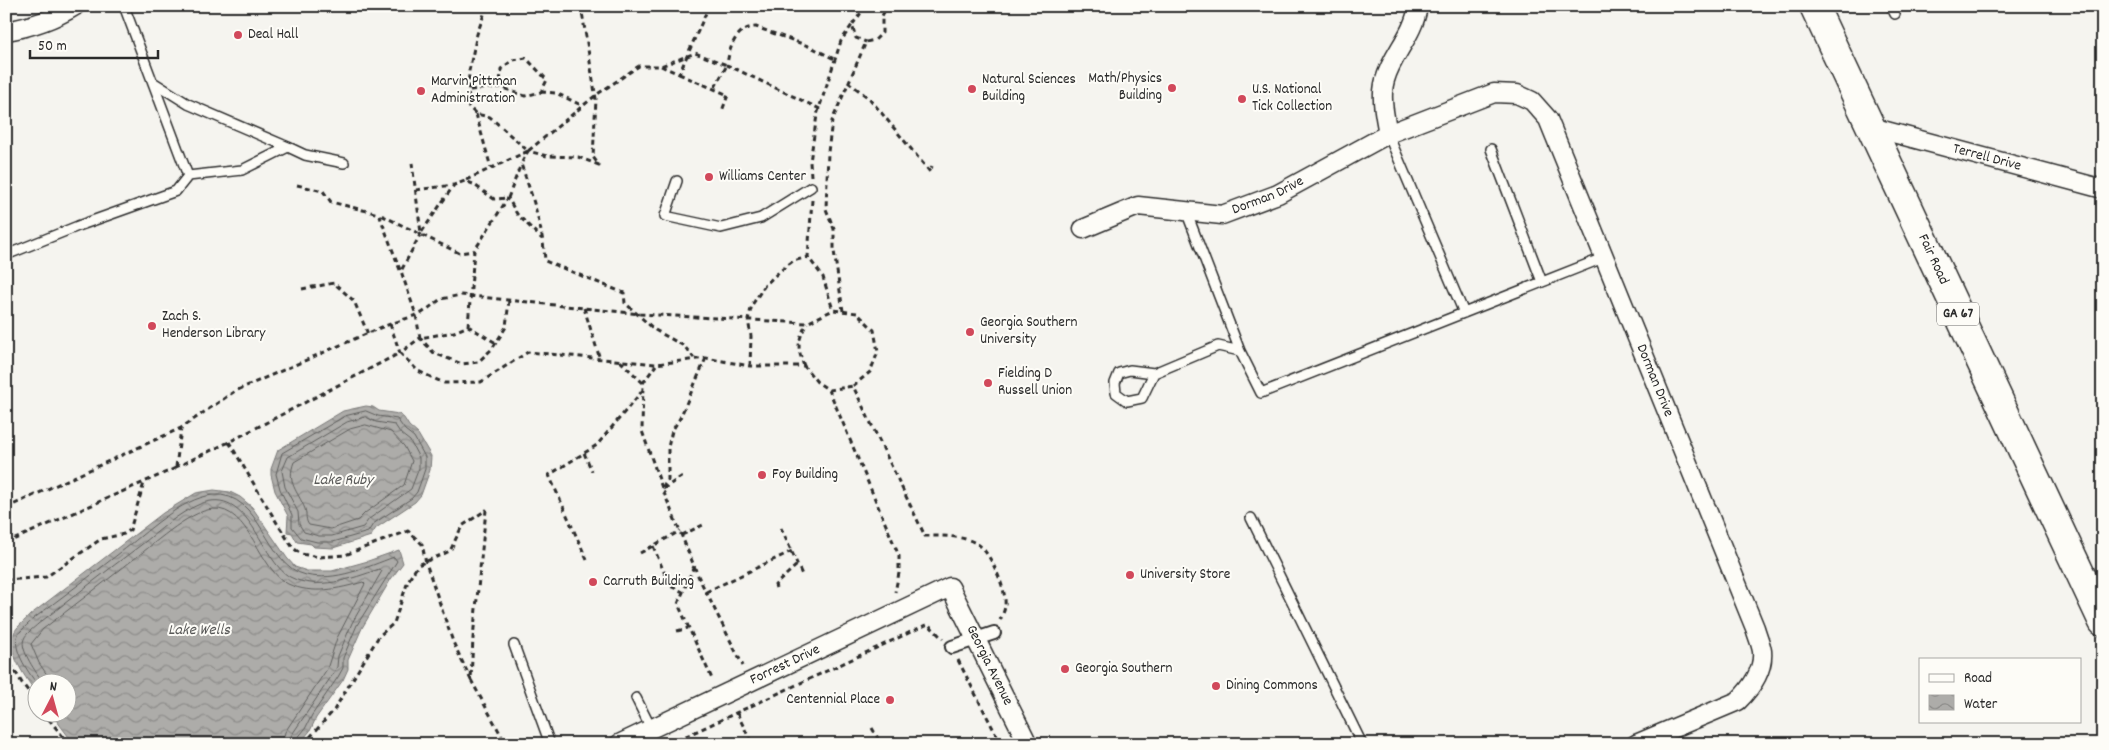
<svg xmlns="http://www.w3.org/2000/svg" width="2109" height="750" font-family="Dekko,sans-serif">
  <defs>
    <pattern id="water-waves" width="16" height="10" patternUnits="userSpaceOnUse" patternTransform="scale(1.25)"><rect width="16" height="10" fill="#adaca9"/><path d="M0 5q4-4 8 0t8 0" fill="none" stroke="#8d8c8a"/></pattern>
  </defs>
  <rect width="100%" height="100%" fill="#f5f4ef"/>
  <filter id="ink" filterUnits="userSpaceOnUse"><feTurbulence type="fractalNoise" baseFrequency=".02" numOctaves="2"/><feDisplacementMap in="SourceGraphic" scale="10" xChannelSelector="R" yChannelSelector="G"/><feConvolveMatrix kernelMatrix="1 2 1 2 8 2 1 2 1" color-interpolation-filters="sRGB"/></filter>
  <g filter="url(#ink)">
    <path fill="url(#water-waves)" stroke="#797877" d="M366,406L373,407L379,411L399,414L404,418L409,426L418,434L431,456L430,470L421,495L415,502L376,528L371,536L333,548L314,547L311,544L297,542L292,533L287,532L288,516L275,491L271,475V469L278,450L343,411Z
      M214,490L230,492L240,497L252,507L287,558L295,567L307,571H332L368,561L399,550L403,563L391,579L362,628L348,660V669L343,680L316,718L310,731L299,744H74L51,713L68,712V682H38L37,694C28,681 4,649 14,633C17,626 25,621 30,615L163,513L196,493Z"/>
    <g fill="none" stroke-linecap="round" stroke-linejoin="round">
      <path stroke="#5f5f5d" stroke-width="1" d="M366,411L378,416L397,419L405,430L414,437L425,457V469L421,481L417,492L412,498L373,524L368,532L333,542H317L301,538L292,527V515L280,489L276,474L282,453L345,416Z
        M366,417L376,422L395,425L401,434L410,441L419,458V468L411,489L369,519L363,527L332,536H319L304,532L299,524L298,512L285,487L282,471L288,457L347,422Z
        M366,425L391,432L404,446L412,461L404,485L365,513L358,520L331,529L309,525C305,520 307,515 305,509C298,491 286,483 294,462L350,429Z
        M43,682C37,674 19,649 24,639C26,633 34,628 38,624C72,598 106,571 141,545C159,531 178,513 200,504C250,484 260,560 290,577C317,591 352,579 379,569L382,571L352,623L338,656L337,667L333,674L291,736L289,744
        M52,682L39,663L31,644L43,629C72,607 101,585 130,562C151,547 188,511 213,509C249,506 260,571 288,584C313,595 338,589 363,582L365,584L337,638L327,669L285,732L282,744
        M38,685C30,675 13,651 17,637C19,631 29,624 33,619C62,597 92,575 121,552C145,534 181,498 213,495C262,491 265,566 306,575C335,582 367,567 394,557L397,561L357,625L343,658V668L338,677L312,715L305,729L296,740V744"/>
      <defs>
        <path id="service" d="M1891,6L1895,14
          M153,82L188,104L288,147
          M1388,134L1464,313
          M1491,149L1542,282
          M188,176L242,170L288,147L305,155L344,163
          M677,181L665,216L721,228L761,218L811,187
          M1186,211L1240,351L1261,393L1603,258
          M6,255L78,226L176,191L188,176L124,6
          M1154,373L1142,398L1127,401L1116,393L1115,383L1119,373L1130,370L1154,373L1218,346L1240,351
          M1251,518L1362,744
          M514,645L550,744
          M636,698L651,728"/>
        <path id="pedestrian" d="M952,647L994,633"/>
        <g id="minor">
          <path d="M6,31C30,27 54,19 75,6"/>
          <path id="s1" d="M1871,127L2103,189"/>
          <path d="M1388,134C1385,117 1380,97 1385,80C1392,54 1414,35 1418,6"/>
          <path id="s2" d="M1083,229L1138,206L1222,215L1278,194L1388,134L1494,93L1517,94L1532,101L1548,119L1755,628C1757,635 1761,644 1762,651C1764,671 1751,688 1738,701L1636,744"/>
          <path id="s3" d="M619,744L950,587L1028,744"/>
        </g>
        <g id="primary">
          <path id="s4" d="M1814,6L2103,622"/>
        </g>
      </defs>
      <use href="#service" stroke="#2b2b2b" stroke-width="12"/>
      <use href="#pedestrian" stroke="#2b2b2b" stroke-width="16"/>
      <use href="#minor" stroke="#2b2b2b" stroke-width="21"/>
      <use href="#primary" stroke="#2b2b2b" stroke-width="31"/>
      <path stroke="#2b2b2b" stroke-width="3" stroke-dasharray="5 4" stroke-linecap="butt" d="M487,6L477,34L469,71L468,106L476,114L490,117L528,151L596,95L639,66H661L695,53L727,65L714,89
        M581,6L596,99L593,157L599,165L578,157L547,156L528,151L521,164C532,195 543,228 545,261L624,293L625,303L655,330L684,346L694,358
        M866,6L852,25L856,38L866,42
        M92,10L99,6
        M661,66L679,74L709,6
        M679,74L728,95L722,111
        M848,82L870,99L930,172L932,166
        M470,90L500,87L501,69L513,60L526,58L547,80L541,92L525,96L500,87
        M541,92L556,93L583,106
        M820,109L727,65C729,48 736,27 756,27L811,47L836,60
        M476,114L491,168
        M412,163L421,233L454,185L465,181L473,184L494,199L508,198L521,164
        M811,176L810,162L817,115L841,41L852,25
        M466,180L528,151
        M297,185L323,191L331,202L379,214
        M416,190L453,185
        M812,200L808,257L823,277L833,310
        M421,233L401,271L416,315L420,338L454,332L468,326L496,343
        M400,270L379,214L459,253L474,251
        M302,289L334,283L354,301L368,334
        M584,308L600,359
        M843,311L834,251V229L826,209L828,152L832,121L866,42L875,40L882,33V16L887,6
        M390,324L400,353L420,338L434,353L462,364L478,362L492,349L506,327L509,300
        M468,326L474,251L508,198L517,214L542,239
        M620,361L643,383L642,431L662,488L699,578L743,666
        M750,366L751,336L748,320L752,305L765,285L780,271L793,261L808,257
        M804,366C797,347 797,342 807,323
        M643,383L656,365
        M829,390L853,386
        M229,442L277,523L293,548L301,554L320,557L345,555L408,531L422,544L426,563L453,642L471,680
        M584,453L592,471
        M176,467L181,429
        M662,488L668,480V447L672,431L680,418L706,358
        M663,489L684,475
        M6,508L181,428L235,391L382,327L422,313L441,299L461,295L640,314L807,323L833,310L857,313L874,330L878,352L870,372L853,386L925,536C942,536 964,535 979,545C991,554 1007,591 1005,605C1005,610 1002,616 1000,620
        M781,528L803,577
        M682,535L705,524
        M6,543L178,467H176L229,442L400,353L418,371L444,383L481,382L528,352L656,364L706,358L750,366H804L817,382L829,390L899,556V573L895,592
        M653,546L670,586L683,592
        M640,553L680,531
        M587,560L549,475L597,445L643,390
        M694,566L678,604L713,681
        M6,580L46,577L101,539L124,534L130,530L144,483
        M776,588L775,585L798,564
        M706,592L792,551
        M677,631L688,628
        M6,656L22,683L38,704
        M958,660L1001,744
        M43,712L69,744
        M737,713L752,744
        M872,728L881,744
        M304,744L334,710L379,636L394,623L408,581L418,565L450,551L462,526L486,510L473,638L471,680L506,744
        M669,744L928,624L943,639"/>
      <use href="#service" stroke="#fdfcf7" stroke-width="9"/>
      <use href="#pedestrian" stroke="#fdfcf7" stroke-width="12"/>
      <use href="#minor" stroke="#fdfcf7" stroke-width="18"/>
      <use href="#primary" stroke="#fdfcf7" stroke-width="28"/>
    </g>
  </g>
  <g fill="#d1495b" stroke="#fdfcf7" stroke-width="2">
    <circle cx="238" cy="35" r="5"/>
    <circle cx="1172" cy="88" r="5"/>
    <circle cx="972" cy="89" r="5"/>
    <circle cx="421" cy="91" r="5"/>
    <circle cx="1242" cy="99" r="5"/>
    <circle cx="709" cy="177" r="5"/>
    <circle cx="152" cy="326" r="5"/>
    <circle cx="970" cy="332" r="5"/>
    <circle cx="988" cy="383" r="5"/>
    <circle cx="762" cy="475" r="5"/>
    <circle cx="1130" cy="575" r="5"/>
    <circle cx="593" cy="582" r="5"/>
    <circle cx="1065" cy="669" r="5"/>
    <circle cx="1216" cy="686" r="5"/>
    <circle cx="890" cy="700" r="5"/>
  </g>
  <g text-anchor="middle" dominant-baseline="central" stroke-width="4" stroke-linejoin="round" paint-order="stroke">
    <rect fill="#fdfcf7" stroke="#6a6a68" stroke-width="1" x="1937" y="302.5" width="42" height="23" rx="4"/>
    <g font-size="14" font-weight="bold" fill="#2b2b2b">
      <text x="1958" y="314">GA 67</text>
    </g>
    <g font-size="15" fill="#2b2b2b" stroke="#fdfcf7" text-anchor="start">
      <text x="248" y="35">Deal Hall</text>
      <text x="1162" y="79" text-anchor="end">Math/Physics<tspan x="1162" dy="17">Building</tspan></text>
      <text x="982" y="80">Natural Sciences<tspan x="982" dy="17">Building</tspan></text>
      <text x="431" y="82">Marvin Pittman<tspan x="431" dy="17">Administration</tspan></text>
      <text x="1252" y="90">U.S. National<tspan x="1252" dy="17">Tick Collection</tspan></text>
      <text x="719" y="177">Williams Center</text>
      <text x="162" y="317">Zach S.<tspan x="162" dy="17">Henderson Library</tspan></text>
      <text x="980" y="323">Georgia Southern<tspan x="980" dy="17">University</tspan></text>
      <text x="998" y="374">Fielding D<tspan x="998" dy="17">Russell Union</tspan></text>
      <text x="772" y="475">Foy Building</text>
      <text x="1140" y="575">University Store</text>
      <text x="603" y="582">Carruth Building</text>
      <text x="1075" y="669">Georgia Southern</text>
      <text x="1226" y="686">Dining Commons</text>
      <text x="880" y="700" text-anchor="end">Centennial Place</text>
    </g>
    <g font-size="15" fill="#2b2b2b" stroke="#fdfcf7">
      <text stroke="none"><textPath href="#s1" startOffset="120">Terrell Drive</textPath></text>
      <text stroke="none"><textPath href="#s2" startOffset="194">Dorman Drive</textPath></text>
      <text stroke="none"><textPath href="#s4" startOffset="280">Fair Road</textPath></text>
      <text stroke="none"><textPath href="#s2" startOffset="789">Dorman Drive</textPath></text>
      <text stroke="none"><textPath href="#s3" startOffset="184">Forrest Drive</textPath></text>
      <text stroke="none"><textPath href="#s3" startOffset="454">Georgia Avenue</textPath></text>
    </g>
    <g font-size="16" font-style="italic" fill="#585857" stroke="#fdfcf7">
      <text x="343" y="480">Lake Ruby</text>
      <text x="199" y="630">Lake Wells</text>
    </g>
  </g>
  <rect width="2109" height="750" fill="none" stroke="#fdfcf7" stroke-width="25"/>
  <rect x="12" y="12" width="2084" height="725" fill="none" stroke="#2b2b2b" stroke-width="2" filter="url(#ink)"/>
  <rect x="1919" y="658" width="162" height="65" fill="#fdfcf7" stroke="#a9a8a5"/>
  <rect x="1929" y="674" width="25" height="8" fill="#fdfcf7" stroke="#a9a8a5"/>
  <text x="1964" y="682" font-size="15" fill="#2b2b2b">Road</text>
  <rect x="1929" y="695" width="25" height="15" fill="url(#water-waves)" stroke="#a9a8a5"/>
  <text x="1964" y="708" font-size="15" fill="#2b2b2b">Water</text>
  <g transform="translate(52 698) rotate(6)"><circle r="24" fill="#fdfcf7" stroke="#a9a8a5"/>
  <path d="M0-4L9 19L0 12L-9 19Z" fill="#d1495b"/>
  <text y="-8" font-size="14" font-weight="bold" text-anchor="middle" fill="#2b2b2b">N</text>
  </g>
  <path d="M30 50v8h128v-8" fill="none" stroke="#2b2b2b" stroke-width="2.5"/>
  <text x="38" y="50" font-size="15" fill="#2b2b2b" stroke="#fdfcf7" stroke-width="4" paint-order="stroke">50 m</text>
</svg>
